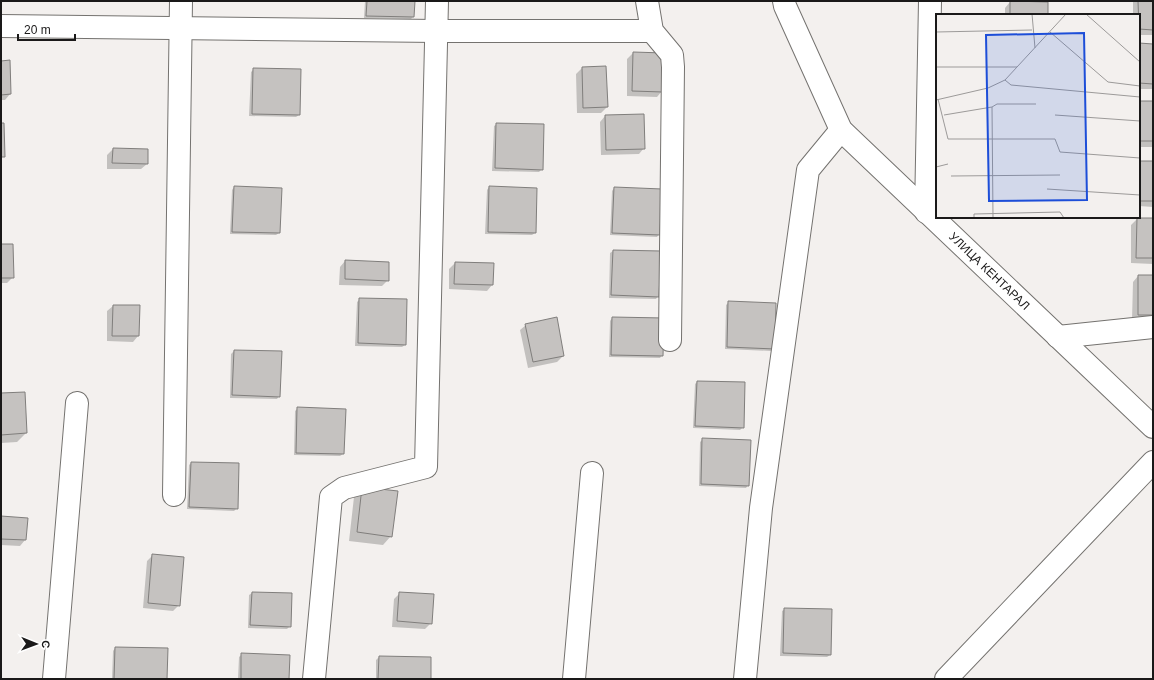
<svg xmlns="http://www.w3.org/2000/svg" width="1154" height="680" font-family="Arial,sans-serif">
  <rect width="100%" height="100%" fill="#f3f0ee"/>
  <path fill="#0003" d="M365,1H414L413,17L411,19L364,18Z
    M1133,1H1153V35H1139V15H1133Z
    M1010,2L1047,15H1005V8Z
    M1139,45H1153V89H1139Z
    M633,53L662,91L657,97L627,96V59Z
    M1,62L10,94L5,100H1Z
    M582,68L607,107L601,113H577L576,74Z
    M254,69L299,115L296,117L249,116L251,72Z
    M1140,102H1153V147H1139V103Z
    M605,116L644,148L639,154L601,155L600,122Z
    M497,124L542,169L539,172L492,171L494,126Z
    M113,149L147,164L141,169H107V155Z
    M1139,162H1153V207L1139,206Z
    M234,187L279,233L276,235L230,234L232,190Z
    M489,187L535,233L532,235L485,234L487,190Z
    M614,188L659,234L657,237L610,235L612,191Z
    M1137,219H1153V264L1131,263V225Z
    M1,245L13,277L7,283H1Z
    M613,251L658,296L656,299L609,298L610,253Z
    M345,261L388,280L382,286L339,285L340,267Z
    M455,263L492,285L487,291L449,289V269Z
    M1138,276H1153V320H1132L1133,282Z
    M360,299L405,345L402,347L355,346L357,302Z
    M729,302L774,348L771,351L725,349L726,305Z
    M113,306H139L138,336L133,342L107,341V311Z
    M612,318L662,355L660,358L609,357L610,321Z
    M526,325L563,356L557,362L528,368L520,330Z
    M234,351L279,396L277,399L230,398L231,354Z
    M697,382L743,427L740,430L693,428L695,384Z
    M24,393L26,433L17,442L1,443V394Z
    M298,408L343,454L340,456L294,455L295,411Z
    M703,439L748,485L746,488L699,486L700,442Z
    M191,463L237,508L234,511L187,509L189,465Z
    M363,488L391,536L383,545L349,541L354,497Z
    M1,517L27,519L25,540L20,546L1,545Z
    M153,555L179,605L173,611L143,608L147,561Z
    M252,593L291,594L290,626L287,629L248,628L249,595Z
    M400,593L431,623L425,629L392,627L394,599Z
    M785,609L830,655L827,657L780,656L782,611Z
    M115,648L166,679H112L113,651Z
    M242,654L288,679H238L239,657Z
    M379,657L430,679H376V660Z"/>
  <path fill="#c5c2c0" stroke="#807e7c" d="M367,1H415L414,17L366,16Z
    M1010,1L1048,2V15H1010Z
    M1138,1H1153V30L1139,29Z
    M1139,43L1153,44V84L1139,83Z
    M633,52L664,53L663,92L632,91Z
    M10,60L11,94L1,95V61Z
    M606,66L608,107L583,108L582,67Z
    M253,68L301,69L300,115L252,114Z
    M1140,101H1153V141H1139Z
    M644,114L645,149L606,150L605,115Z
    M1,123H4L5,157H1Z
    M496,123L544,124L543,170L495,168Z
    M113,148L148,149V164L112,163Z
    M1139,161H1153V201H1139Z
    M234,186L282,188L280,233L232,232Z
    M489,186L537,188L536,233L488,232Z
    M614,187L662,189L660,235L612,233Z
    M1137,218H1153V258H1136Z
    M1,244H13L14,278H1Z
    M613,250L661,251L659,297L611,295Z
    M345,260L389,262V281L345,279Z
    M455,262L494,263L493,285L454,284Z
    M1138,275H1153V315H1138Z
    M359,298L407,299L406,345L358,343Z
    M728,301L776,303L775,349L727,347Z
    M113,305H140L139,336H112Z
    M557,317L564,356L533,362L525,324Z
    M612,317L664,318L663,356L611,355Z
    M234,350L282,351L280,397L232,395Z
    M697,381L745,382L744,428L695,426Z
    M25,392L27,433L1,435V393Z
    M297,407L346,409L344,454L296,453Z
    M702,438L751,440L749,486L701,484Z
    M191,462L239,463L238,509L189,507Z
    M362,487L398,491L392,537L357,532Z
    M1,516L28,518L26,540L1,539Z
    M152,554L184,557L180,606L148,603Z
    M252,592L292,593L291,627L250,625Z
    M399,592L434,594L432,624L397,621Z
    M784,608L832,609L831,655L783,653Z
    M115,647L168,648L167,679H114Z
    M241,653L290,655L289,679H241Z
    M379,656L431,657V679H378Z"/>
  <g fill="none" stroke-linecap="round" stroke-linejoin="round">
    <defs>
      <g id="minor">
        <path d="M647,1L652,31L672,55L673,67L670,340"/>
        <path id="s1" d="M784,1L785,6L841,130L1153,427"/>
        <path d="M1,26L437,31H652"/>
        <path d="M926,212L930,1"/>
        <path d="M1058,337L1153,327"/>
        <path d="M174,495L181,1"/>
        <path d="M54,679L77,403"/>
        <path d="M314,679L331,497L344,488L426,467L437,1"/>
        <path d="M574,679L592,473"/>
        <path d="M745,679L761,508L808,170L841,130"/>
        <path d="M946,679L1153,462"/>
      </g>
    </defs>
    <use href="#minor" stroke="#74726f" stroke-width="24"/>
    <use href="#minor" stroke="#fff" stroke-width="22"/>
  </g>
  <g text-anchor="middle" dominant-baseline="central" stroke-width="4" stroke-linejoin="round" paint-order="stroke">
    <g font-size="12" fill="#1a1919" stroke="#fff">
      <text stroke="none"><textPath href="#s1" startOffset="346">УЛИЦА КЕНТАРАЛ</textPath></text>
    </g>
  </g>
  <g transform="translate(936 14)">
    <rect width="204" height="204" fill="#f3f0ee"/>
    <path fill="none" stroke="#9c9a99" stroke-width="1" d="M96,0L99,34M150,0L204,48M0,18L96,16M114,18L172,68L204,72M0,53H81M69,66L75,71L204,83M2,85L12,125H119L124,138L204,144M0,86L52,74L69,66L130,0M56,93L57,204M8,101L56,93L61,90H100M119,101L204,107M0,153L12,150M15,162L124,161M111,175L204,181M38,204V200L124,198L128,204"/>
    <path fill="#1d4ed8" fill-opacity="0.15" stroke="#1d4ed8" stroke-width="2" d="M148,19L151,186L53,187L50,21Z"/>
    <rect width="204" height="204" fill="none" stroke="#1a1919" stroke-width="2"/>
  </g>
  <rect width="1154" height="680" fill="none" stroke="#1a1919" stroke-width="4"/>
  <g transform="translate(36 644) rotate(91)" stroke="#ffffff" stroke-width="3" paint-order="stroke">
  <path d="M0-3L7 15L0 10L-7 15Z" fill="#1a1919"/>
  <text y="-6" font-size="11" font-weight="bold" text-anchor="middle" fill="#1a1919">С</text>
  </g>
  <path d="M18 34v6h57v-6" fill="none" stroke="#1a1919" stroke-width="2"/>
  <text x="24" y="34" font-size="12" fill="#1a1919" stroke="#ffffff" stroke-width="3" paint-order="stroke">20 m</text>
</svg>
